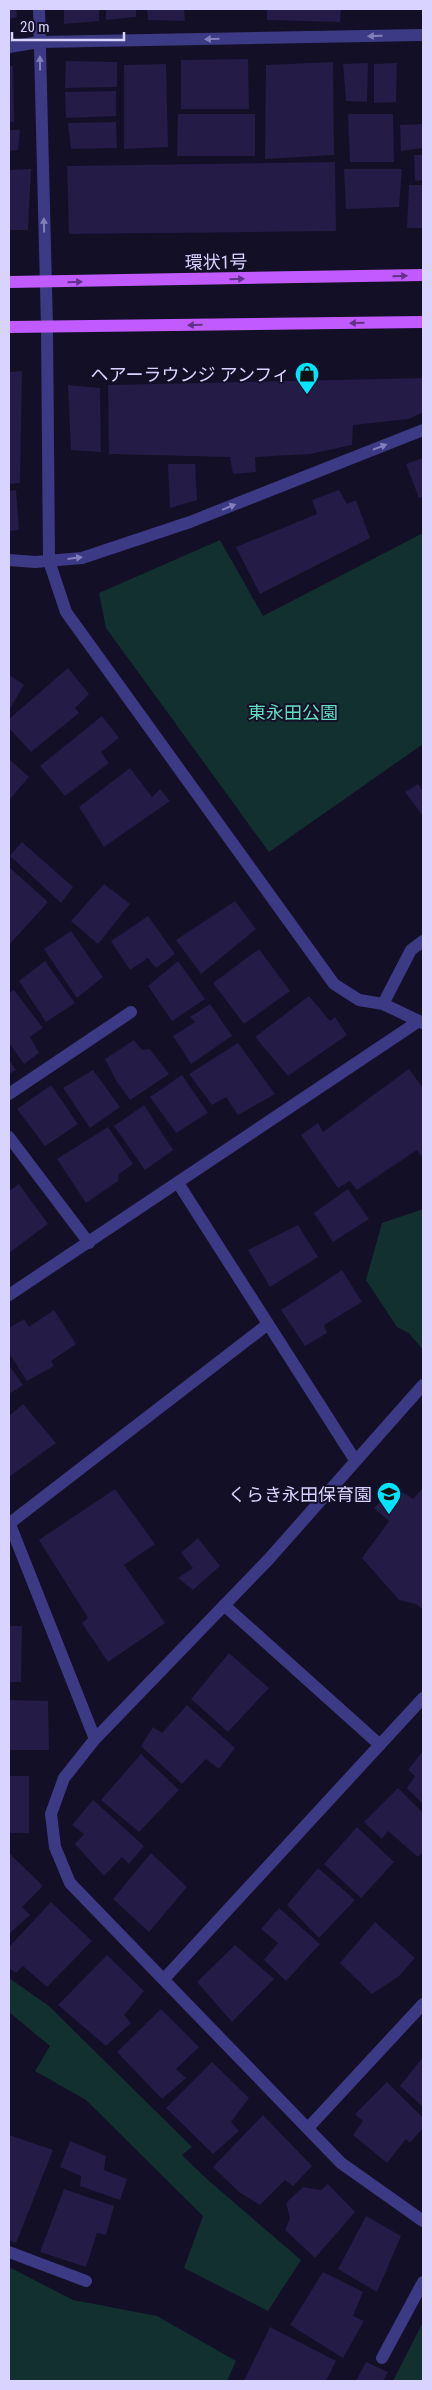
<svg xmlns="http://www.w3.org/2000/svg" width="432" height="2390" font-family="'Roboto Condensed','Noto Sans JP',sans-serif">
  <rect width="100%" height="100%" fill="#130f26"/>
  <path fill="#12302f" d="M423,533V744L269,852L106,628L99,593L220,540L263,616Z
    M423,1209V1350L409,1333L397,1327L366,1280L382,1223Z
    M9,1978L49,2006L192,2147L182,2155L209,2181L301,2260L268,2311L184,2268L203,2216L86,2100L35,2071L50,2046L9,2012Z
    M9,2267L73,2300L157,2316L236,2361L227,2381H9Z
    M423,2322V2381H393Z"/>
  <path fill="#241b47" d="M9,9H16L17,17L9,19Z
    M64,9H99V21L64,24Z
    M106,9H136V17L106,20Z
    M147,9H184L185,21L148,20Z
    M267,9H341L340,22L267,20Z
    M248,59L249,109H181V60Z
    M66,61L117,62V87L65,88Z
    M333,62L334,155L265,159L266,65Z
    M368,63L367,102L346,101L343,64Z
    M397,63L396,102L374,103V64Z
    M166,64L168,147L124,149V65Z
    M9,66H13L14,122H9Z
    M116,91V116L66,118L65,92Z
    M178,114H255V156H177Z
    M348,114H393L394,162H350Z
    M116,122L117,148L71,149L68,123Z
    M423,124V148L401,151L400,125Z
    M9,130H20L18,150L9,151Z
    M414,155H423V180L415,181Z
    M335,162L336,231L69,234L67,166Z
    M31,169L28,230H9V170Z
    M344,169H402L399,207L346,209Z
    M409,185H423V228H407Z
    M22,371L20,483L9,484V372Z
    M423,378V412L409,419L353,425L352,445L310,454L255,457L256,472L233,474L230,457L109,454L108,385Z
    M68,385L100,388L101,452L71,450Z
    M423,458V497L419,498L406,464Z
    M168,464H195L197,500L170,508Z
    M16,490L19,530L9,531V491Z
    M339,490L347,504L356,500L370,538L260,594L236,547L317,514L312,500Z
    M68,668L89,694L75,708L79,713L31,752L9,728V719Z
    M9,675L24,685L9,710Z
    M102,716L119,738L101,752L109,763L65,796L40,766Z
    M9,759L29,777L9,800Z
    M130,768L152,797L160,789L170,801L104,847L79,807Z
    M418,784L423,791V816L405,792Z
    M22,842L73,887L61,903L10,856Z
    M9,867L48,902L9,945Z
    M104,884L130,904L98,944L71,921Z
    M235,901L256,929L201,974L176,940Z
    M148,916L175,954L156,968L148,958L130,970L111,941Z
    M71,931L103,977L77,998L44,949Z
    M259,949L290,991L244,1024L213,983Z
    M45,961L75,1003L46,1022L19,981Z
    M178,961L205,999L172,1021L148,986Z
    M14,990L43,1028L30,1037L39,1053L24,1064L9,1043V993Z
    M309,996L330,1021L335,1017L347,1035L288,1076L255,1037Z
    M210,1004L232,1036L191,1064L173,1036L195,1022L190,1017Z
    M134,1040L142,1050L150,1049L169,1074L130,1100L117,1082L105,1059Z
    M238,1043L275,1094L238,1115L226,1097L212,1105L189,1074Z
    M9,1060L16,1070L9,1074Z
    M409,1069L423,1088V1158L417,1150L357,1190L350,1181L338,1188L301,1135L318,1123L323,1132Z
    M93,1070L120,1107L90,1128L63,1088Z
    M182,1075L208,1113L176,1133L150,1097Z
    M51,1085L78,1124L45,1146L17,1109Z
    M144,1105L173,1150L145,1170L114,1126Z
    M108,1127L133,1164L119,1174L118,1181L86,1203L57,1159Z
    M19,1184L48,1224L9,1253V1191Z
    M348,1189L369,1219L333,1242L314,1213Z
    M298,1225L318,1257L270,1287L248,1250Z
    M342,1270L362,1302L324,1325L327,1333L305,1346L281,1310Z
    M54,1310L76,1344L51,1361L54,1366L27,1381L9,1353V1328L24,1319L29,1327Z
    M9,1365L23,1385L9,1394Z
    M23,1404L56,1443L9,1477V1416Z
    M395,1487L413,1499L423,1488V1610L416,1604L399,1600L362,1558L389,1521L374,1508Z
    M115,1489L155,1544L124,1565L165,1623L108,1662L82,1623L88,1618L39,1540Z
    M198,1538L220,1566L193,1590L178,1578L193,1568L181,1553Z
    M9,1626H22L21,1682H9Z
    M229,1653L269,1688L228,1732L191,1699Z
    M9,1700L48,1701L49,1750H9Z
    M187,1705L235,1748L219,1769L206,1759L182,1784L141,1746L153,1727L162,1733Z
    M423,1751V1804L407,1788L415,1776L408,1770Z
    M141,1754L179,1790L139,1832L101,1800Z
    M9,1776H29V1833H9Z
    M398,1788L423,1813V1852L418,1857L388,1831L382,1839L364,1822Z
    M93,1800L144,1846L129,1864L122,1857L104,1876L75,1844L84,1834L72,1825Z
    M357,1827L394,1862L361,1898L324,1864Z
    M9,1853L43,1886L22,1907L30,1915L9,1934Z
    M151,1853L187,1887L149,1932L113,1899Z
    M318,1868L355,1900L319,1938L287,1905Z
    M51,1902L92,1941L47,1987L23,1966L16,1973L9,1968V1947Z
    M279,1908L320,1944L286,1981L264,1960L278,1943L261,1929Z
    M375,1922L415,1958L399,1976L372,1994L340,1963Z
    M235,1945L274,1979L232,2022L197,1982Z
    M107,1955L144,1991L124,2015L131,2023L106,2046L58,2005Z
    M161,2009L199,2047L176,2069L186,2078L162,2099L117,2052Z
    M423,2057V2107L400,2086Z
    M212,2062L249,2098L231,2122L239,2131L213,2154L166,2108Z
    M387,2082L423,2118V2128L410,2143L406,2139L387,2163L353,2135L363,2121L355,2114Z
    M263,2115L312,2166L293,2186L285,2180L260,2205L239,2192L213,2167Z
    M9,2135L53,2150L16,2243L9,2240Z
    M70,2141L106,2156L104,2170L127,2179L120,2200L80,2186L81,2176L60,2167Z
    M328,2184L355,2212L315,2258L285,2230L290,2218L286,2203L303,2187L321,2190Z
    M64,2189L114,2206L106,2235L97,2233L86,2267L40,2252Z
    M366,2216L401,2236L377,2292L338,2269Z
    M323,2272L363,2292L353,2316L364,2321L343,2358L290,2325Z
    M270,2327L336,2361L326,2381H244Z
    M366,2362L388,2372L383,2381H356Z"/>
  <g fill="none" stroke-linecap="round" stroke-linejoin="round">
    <path stroke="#3d3a85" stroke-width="12" d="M39,9L47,327L49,561L66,612L334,984L359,1000L383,1004L423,1023
      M9,47L39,42L423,35
      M9,560L35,562L82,558L190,522L423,430
      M383,1004L411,950L423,941
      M9,1094L131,1012
      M9,1137L89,1243
      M178,1183L355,1460
      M9,1295L419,1021
      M423,1385L268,1560L95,1739L64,1778L51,1814L55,1847L70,1883L341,2163L423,2221
      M9,1522L95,1739
      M10,1523L268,1324
      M224,1605L380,1745
      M164,1979L423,1698
      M308,2128L423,2004
      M9,2252L86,2281
      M382,2358L423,2282"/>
    <path stroke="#c25bff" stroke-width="12" d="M9,282L423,275
      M9,327L423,322"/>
  </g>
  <defs><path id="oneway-solid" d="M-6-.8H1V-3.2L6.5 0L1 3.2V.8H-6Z" transform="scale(1.25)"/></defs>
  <g fill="#837fbc">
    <use href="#oneway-solid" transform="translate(375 36) rotate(179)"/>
    <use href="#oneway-solid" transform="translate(212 39) rotate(179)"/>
    <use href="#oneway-solid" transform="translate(40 63) rotate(-91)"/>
    <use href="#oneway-solid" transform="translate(44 225) rotate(-91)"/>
    <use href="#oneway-solid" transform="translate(380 447) rotate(-21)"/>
    <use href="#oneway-solid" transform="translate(229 507) rotate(-22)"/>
    <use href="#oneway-solid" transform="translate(75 558) rotate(-7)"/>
  </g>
  <g fill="#623188">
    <use href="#oneway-solid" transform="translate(400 276) rotate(-1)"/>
    <use href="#oneway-solid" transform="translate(237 279) rotate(-1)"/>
    <use href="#oneway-solid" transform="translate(75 282) rotate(-1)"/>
    <use href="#oneway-solid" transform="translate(357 323) rotate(179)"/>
    <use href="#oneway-solid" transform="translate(195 325) rotate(179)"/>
  </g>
  <defs>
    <symbol id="shop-pin" viewBox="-11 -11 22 30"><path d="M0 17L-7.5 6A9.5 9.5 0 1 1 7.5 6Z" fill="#00e5ff" stroke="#130f26"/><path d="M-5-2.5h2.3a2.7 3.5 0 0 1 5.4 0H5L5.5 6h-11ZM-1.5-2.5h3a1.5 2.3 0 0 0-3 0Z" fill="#111"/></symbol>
    <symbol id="school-pin" viewBox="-11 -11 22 30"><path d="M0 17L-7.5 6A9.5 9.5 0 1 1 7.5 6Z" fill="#00e5ff" stroke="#130f26"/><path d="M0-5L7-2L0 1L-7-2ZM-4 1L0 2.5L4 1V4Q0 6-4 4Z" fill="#111"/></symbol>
  </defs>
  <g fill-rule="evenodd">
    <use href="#shop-pin" x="293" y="360" width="28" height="38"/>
    <use href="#school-pin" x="375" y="1480" width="28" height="38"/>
  </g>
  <g text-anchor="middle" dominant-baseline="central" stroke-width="4" stroke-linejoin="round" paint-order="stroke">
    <g font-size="18" fill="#d9d4ff" stroke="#130f26">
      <text transform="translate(216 262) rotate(-1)">環状1号</text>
    </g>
    <g font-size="18" fill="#d9d4ff" stroke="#130f26" text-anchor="end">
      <text x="290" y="374">ヘアーラウンジ アンフィ</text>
      <text x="372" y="1494">くらき永田保育園</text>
    </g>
    <g font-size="18" fill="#5fe0c0" stroke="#130f26">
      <text x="293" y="712">東永田公園</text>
    </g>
  </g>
  <rect width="432" height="2390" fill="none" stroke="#d9d4ff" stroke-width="20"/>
  <path d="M12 32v8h112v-8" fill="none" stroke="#d9d4ff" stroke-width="2.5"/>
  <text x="20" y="32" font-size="15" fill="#d9d4ff" stroke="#130f26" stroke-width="4" paint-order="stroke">20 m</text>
</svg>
